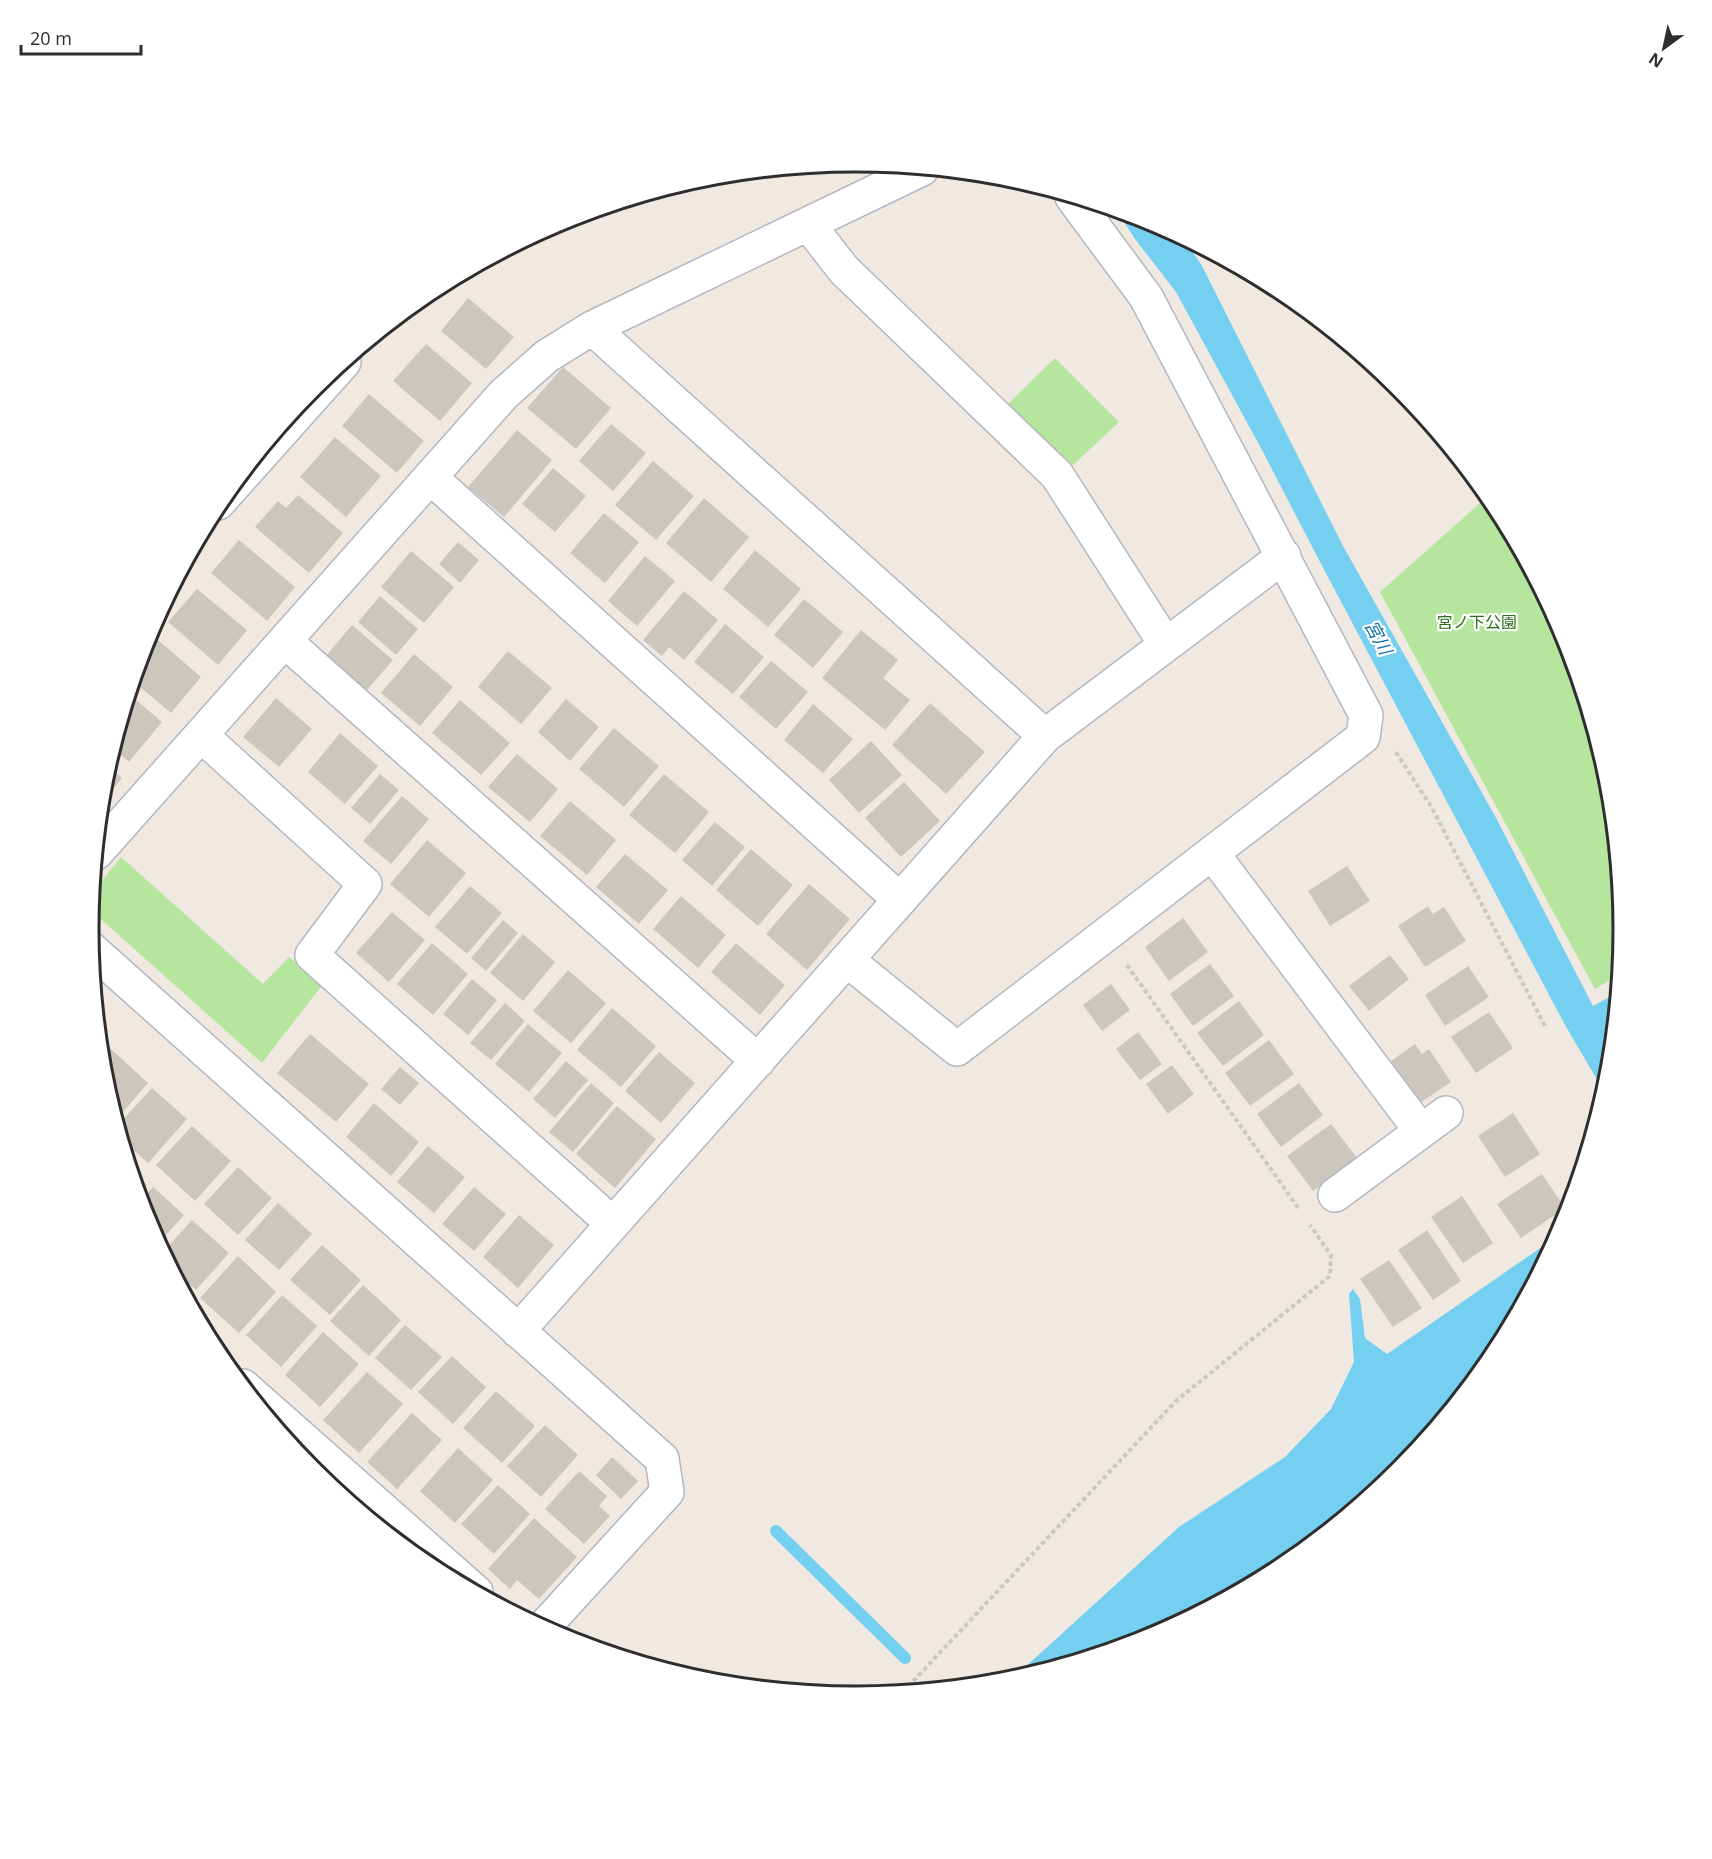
<svg xmlns="http://www.w3.org/2000/svg" width="1712" height="1859" font-family="'Open Sans','Noto Sans JP',sans-serif">
  <rect width="100%" height="100%" fill="#efe9e1"/>
  <path fill="#b6e59e" d="M1055,358L1119,422L1073,465L1005,407Z
    M1488,496L1494,503L1565,636L1606,772L1610,834L1622,940L1619,975L1595,989L1380,592Z
    M121,857L263,984L289,957L323,984L262,1063L94,913L93,892Z"/>
  <path fill="#75cff0" d="M1117,211L1150,221L1182,238L1201,264L1343,546L1495,816L1593,1006L1617,993L1609,1080L1605,1093L1565,1025L1319,560L1262,450L1176,292L1135,239Z
    M1559,1235L1494,1356L1434,1429L1347,1515L1282,1568L1149,1639L1010,1681L1179,1527L1285,1457L1331,1409L1354,1362L1349,1294L1353,1289L1360,1299L1365,1338L1387,1354Z"/>
  <g fill="none" stroke-linecap="round" stroke-linejoin="round">
    <path stroke="#75cff0" stroke-width="12" d="M776,1531L905,1658"/>
  </g>
  <path fill="#cbc7bf" d="M468,298L514,337L486,369L441,331Z
    M426,344L472,383L440,421L393,381Z
    M563,367L611,408L576,449L527,408Z
    M369,394L424,441L397,473L342,426Z
    M611,424L646,453L613,491L579,461Z
    M517,430L552,460L504,517L468,487Z
    M335,437L381,476L346,517L300,477Z
    M653,461L694,496L656,540L615,505Z
    M553,468L586,496L555,532L522,504Z
    M298,495L343,533L309,573L255,527L278,501L286,508Z
    M704,498L749,537L711,582L666,543Z
    M604,513L639,542L605,583L570,553Z
    M239,540L295,587L267,621L211,573Z
    M458,542L479,560L460,583L439,564Z
    M755,550L801,589L768,627L723,589Z
    M411,551L454,587L424,623L381,587Z
    M645,556L675,581L637,626L608,601Z
    M197,589L247,630L218,665L168,622Z
    M684,591L718,620L684,660L669,647L662,656L643,640Z
    M380,596L418,629L396,655L358,622Z
    M804,599L843,632L813,668L774,635Z
    M725,624L764,657L733,694L694,662Z
    M352,625L393,660L366,691L326,656Z
    M861,630L898,660L883,678L910,700L885,730L822,678Z
    M151,634L201,677L171,713L133,681L145,642Z
    M508,651L552,688L521,724L478,687Z
    M414,654L453,687L420,726L381,693Z
    M771,661L808,692L776,729L739,697Z
    M129,694L162,722L129,762L113,748Z
    M276,698L312,729L279,767L243,737Z
    M566,699L599,727L570,761L538,732Z
    M460,700L510,743L481,775L432,733Z
    M930,703L985,752L946,794L892,745Z
    M813,704L853,739L823,773L784,740Z
    M614,728L659,766L624,807L579,769Z
    M340,733L378,766L345,804L308,772Z
    M871,741L902,775L859,813L829,780Z
    M517,754L558,789L530,822L488,787Z
    M108,766L122,778L101,804L103,779Z
    M380,774L399,790L370,824L351,808Z
    M664,774L709,812L675,853L629,815Z
    M904,782L940,821L901,857L865,818Z
    M402,796L429,819L391,864L363,841Z
    M570,801L616,840L587,875L540,836Z
    M715,822L745,847L712,886L682,860Z
    M427,840L466,873L429,917L390,884Z
    M751,849L793,885L758,926L716,890Z
    M625,854L668,890L639,924L596,887Z
    M1347,866L1370,901L1330,926L1308,891Z
    M809,884L850,919L807,970L766,934Z
    M470,886L502,913L467,954L435,927Z
    M681,896L726,935L698,968L653,929Z
    M1428,906L1433,914L1444,907L1466,941L1425,967L1398,926Z
    M392,912L425,940L389,982L356,953Z
    M1183,918L1208,952L1169,981L1145,947Z
    M503,920L518,933L486,971L471,958Z
    M523,934L555,962L523,1001L490,973Z
    M432,943L468,974L433,1015L397,984Z
    M736,943L785,985L760,1015L711,972Z
    M1390,955L1409,979L1369,1011L1349,986Z
    M1210,964L1234,996L1193,1026L1170,994Z
    M1468,966L1489,997L1445,1026L1425,995Z
    M568,970L606,1003L571,1043L533,1011Z
    M472,979L497,1000L468,1035L443,1014Z
    M1111,984L1130,1010L1102,1031L1083,1005Z
    M1239,1001L1264,1035L1223,1066L1197,1033Z
    M505,1003L525,1021L491,1060L470,1043Z
    M612,1008L656,1046L621,1087L577,1050Z
    M1489,1012L1513,1048L1476,1073L1451,1037Z
    M528,1024L562,1053L529,1092L495,1064Z
    M1138,1032L1162,1064L1140,1080L1116,1049Z
    M310,1034L369,1084L336,1122L277,1073Z
    M1269,1040L1294,1074L1250,1106L1225,1073Z
    M1415,1044L1422,1054L1429,1049L1451,1082L1420,1103L1391,1061Z
    M111,1049L148,1083L116,1120L103,1079L101,1060Z
    M659,1052L695,1083L661,1123L625,1091Z
    M566,1061L588,1080L555,1118L533,1099Z
    M1172,1065L1194,1094L1168,1114L1146,1084Z
    M400,1067L419,1083L400,1105L381,1089Z
    M591,1083L614,1103L573,1152L549,1132Z
    M1299,1083L1323,1115L1281,1147L1257,1114Z
    M152,1088L187,1119L148,1163L121,1139L117,1126Z
    M374,1103L419,1142L391,1176L346,1137Z
    M617,1106L656,1139L615,1188L576,1154Z
    M1513,1113L1540,1154L1505,1177L1478,1136Z
    M1331,1124L1357,1158L1313,1191L1287,1156Z
    M192,1126L231,1161L195,1201L156,1165Z
    M428,1146L465,1177L434,1213L397,1182Z
    M238,1167L272,1198L238,1235L204,1204Z
    M131,1170L147,1185L138,1195Z
    M1542,1174L1565,1208L1521,1238L1497,1204Z
    M153,1187L184,1215L158,1244L147,1223L140,1201Z
    M474,1187L506,1214L474,1251L442,1224Z
    M1462,1196L1493,1243L1463,1263L1431,1217Z
    M278,1203L312,1234L279,1270L245,1240Z
    M519,1215L554,1245L518,1288L483,1257Z
    M192,1220L229,1253L196,1290L170,1267L163,1252Z
    M1427,1230L1461,1281L1433,1300L1398,1250Z
    M322,1245L361,1280L330,1315L290,1280Z
    M238,1256L276,1292L239,1333L200,1298Z
    M1389,1260L1422,1308L1393,1327L1360,1279Z
    M363,1285L401,1320L369,1356L330,1321Z
    M282,1295L317,1326L281,1367L246,1335Z
    M405,1325L442,1357L411,1390L375,1358Z
    M323,1332L359,1364L320,1407L285,1375Z
    M452,1356L486,1387L453,1424L418,1392Z
    M367,1372L403,1404L359,1453L323,1420Z
    M496,1391L535,1426L502,1463L463,1428Z
    M412,1413L442,1440L397,1489L367,1462Z
    M545,1425L578,1455L541,1497L507,1466Z
    M458,1448L493,1480L455,1523L420,1491Z
    M612,1457L638,1481L621,1499L596,1475Z
    M579,1471L607,1496L599,1506L610,1516L584,1544L545,1509Z
    M498,1485L530,1514L494,1554L461,1524Z
    M534,1518L577,1557L539,1599L517,1580L510,1589L488,1569Z"/>
  <g fill="none" stroke-linecap="round" stroke-linejoin="round">
    <defs>
      <path id="minor" d="M808,224L844,270L1057,475L1166,645
        M592,328L1045,736
        M430,477L900,900
        M218,503L344,362
        M285,641L758,1061
        M201,735L365,884L312,955L613,1224
        M96,853L504,394L547,356L592,328L922,169
        M1212,853L1421,1131
        M90,948L662,1459L667,1492L543,1628
        M847,960L957,1049L1363,737L1366,715L1146,297L1072,197
        M1335,1195L1446,1113
        M518,1331L1045,736L1284,556
        M243,1386L476,1592"/>
    </defs>
    <use href="#minor" stroke="#b4b7c1" stroke-width="36"/>
    <path stroke="#c9c9c9" stroke-width="4" stroke-dasharray="4.5 3" stroke-linecap="butt" d="M1396,752L1432,808L1546,1028
      M1127,965L1299,1209
      M903,1692L1176,1401L1330,1276L1331,1255L1310,1225"/>
    <use href="#minor" stroke="#fff" stroke-width="33"/>
  </g>
  <g text-anchor="middle" dominant-baseline="central" stroke-width="4.5" stroke-linejoin="round" paint-order="stroke">
    <g font-size="16" fill="#2c6e1b" stroke="#fff">
      <text x="1477" y="622">宮ノ下公園</text>
    </g>
    <g font-size="18" font-style="italic" fill="#0d6fa3" stroke="#fff">
      <text transform="translate(1379 637) rotate(62)">宮川</text>
    </g>
  </g>
  <path d="M0 0H1712V1859H0ZM99 929a757 757 0 1 1 1514 0a757 757 0 1 1-1514 0Z" fill="#fff" fill-rule="evenodd"/>
  <path fill="none" stroke="#2e2e2e" stroke-width="3" d="M99 929a757 757 0 1 1 1514 0a757 757 0 1 1-1514 0Z"/>
  <g transform="translate(1664 48) rotate(213)" stroke="#ffffff" stroke-width="4.5" paint-order="stroke">
  <path d="M0-4.5L10 22L0 15L-10 22Z" fill="#2e2e2e"/>
  <text y="-9" font-size="16" font-weight="bold" text-anchor="middle" fill="#2e2e2e">N</text>
  </g>
  <path d="M21 45v9h120v-9" fill="none" stroke="#2e2e2e" stroke-width="3"/>
  <text x="30" y="45" font-size="18" fill="#2e2e2e" stroke="#ffffff" stroke-width="4.5" paint-order="stroke">20 m</text>
</svg>
